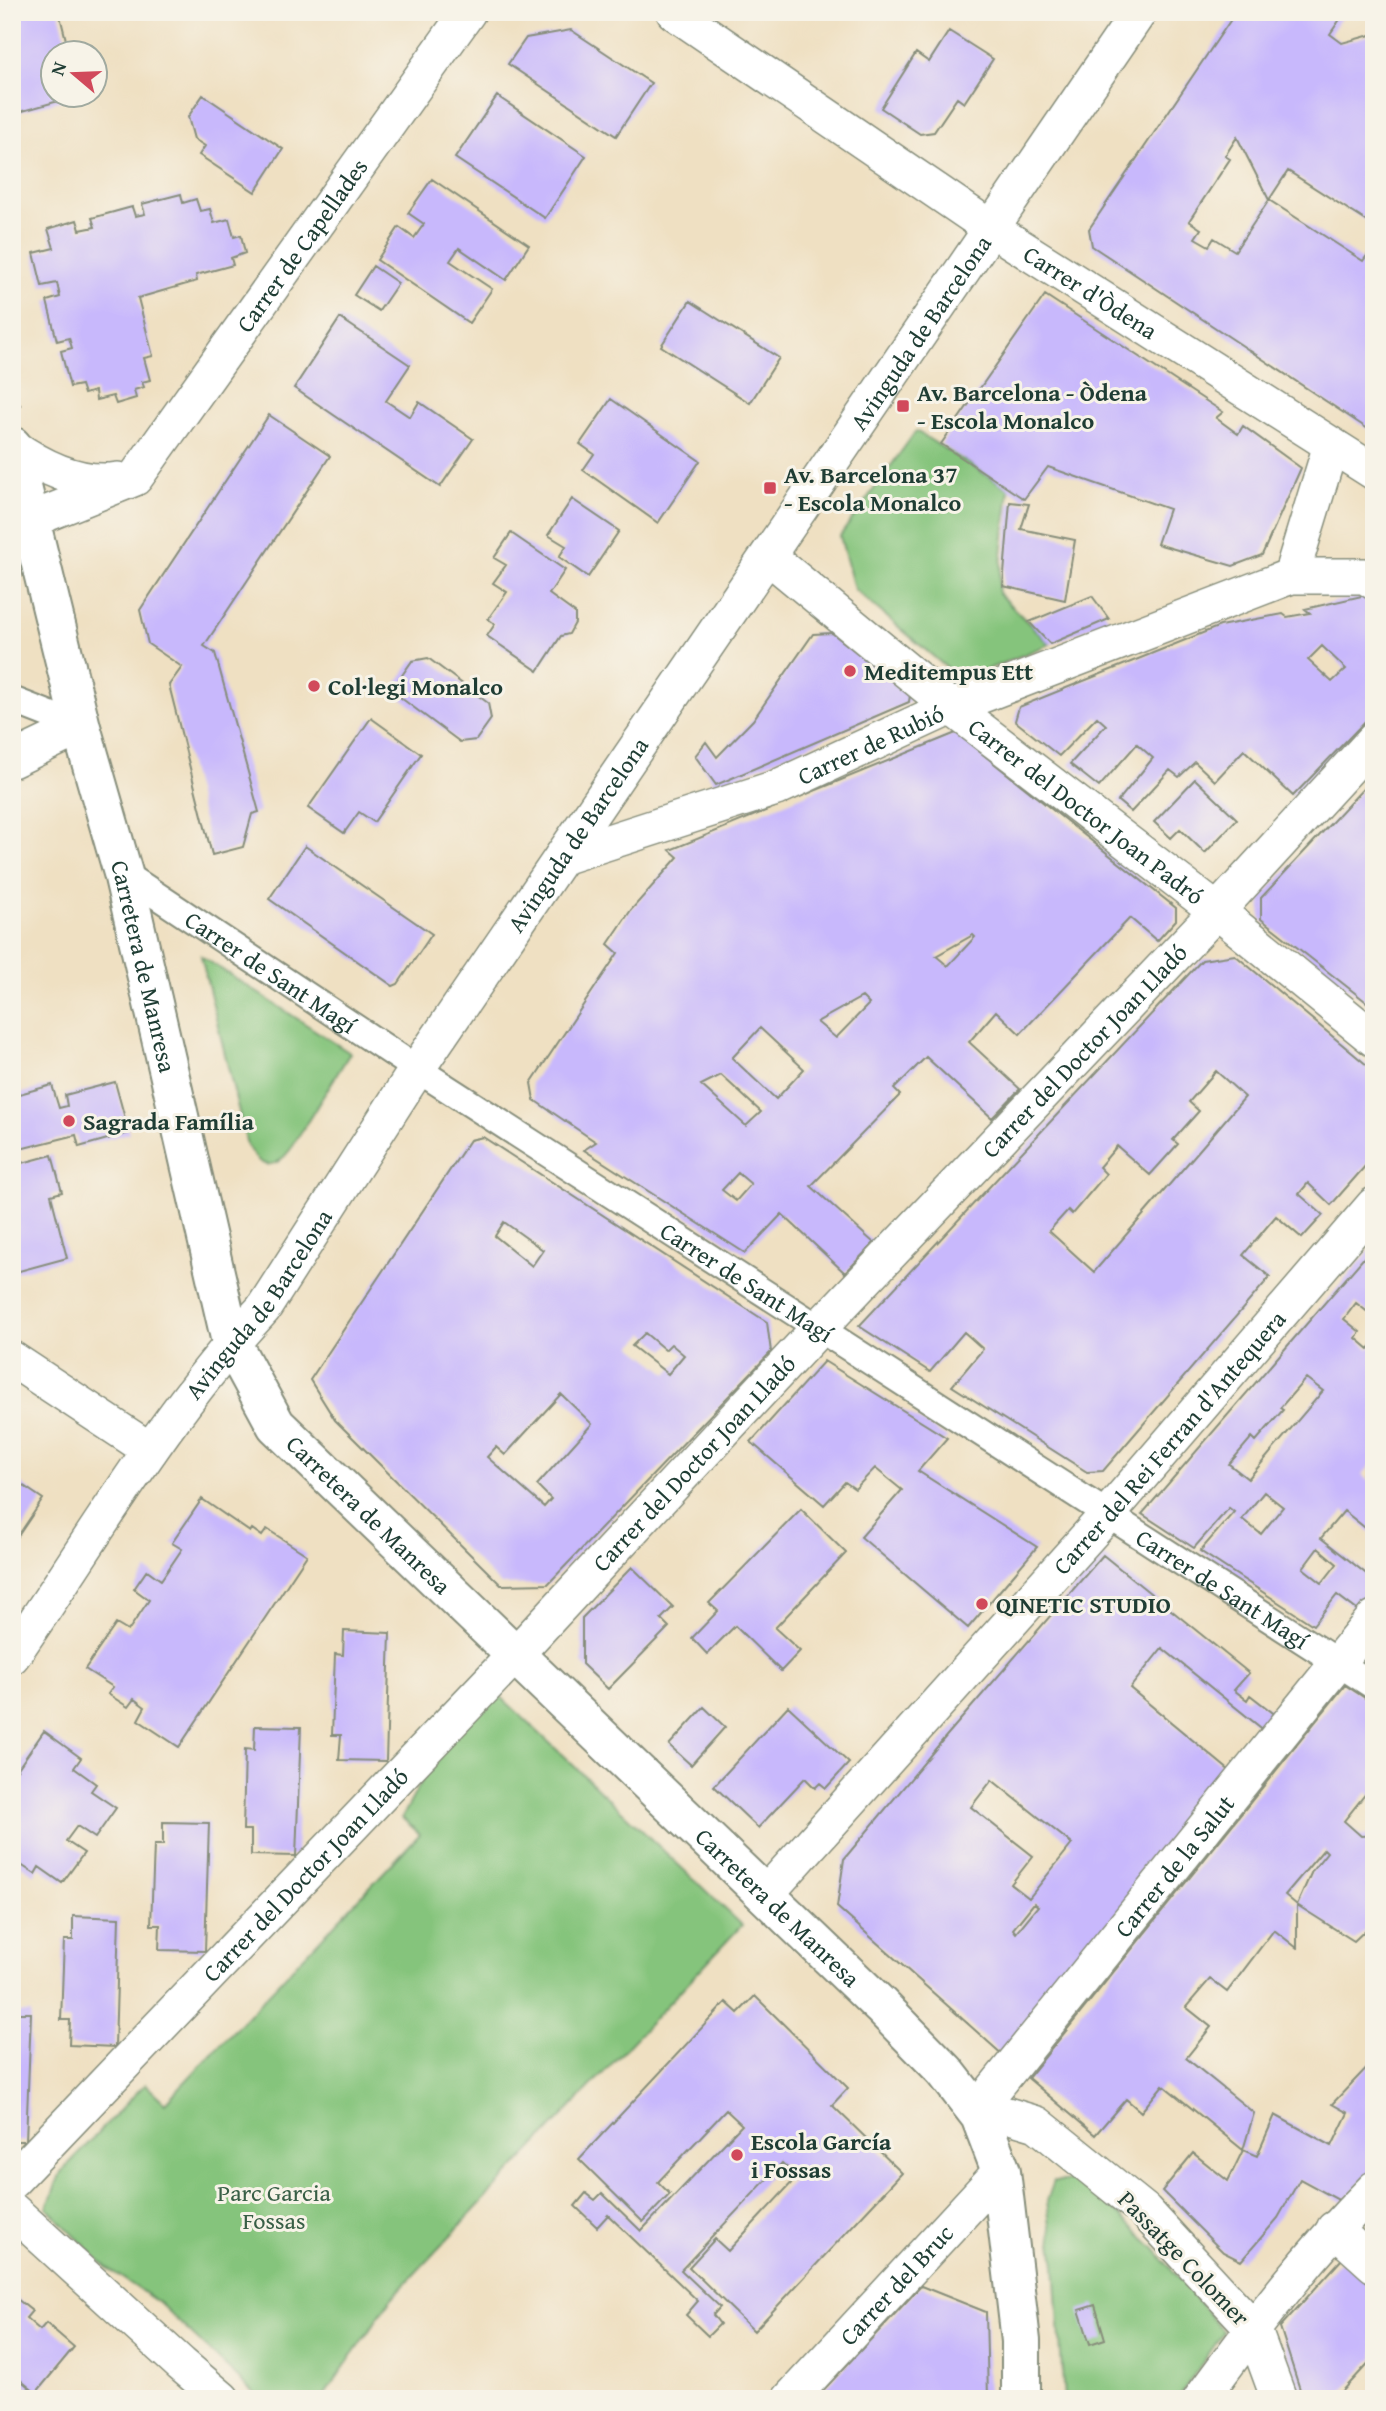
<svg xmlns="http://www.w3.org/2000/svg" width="1386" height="2411" font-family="'Gentium Book Plus',serif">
  <rect width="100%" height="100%" fill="#f7f3e8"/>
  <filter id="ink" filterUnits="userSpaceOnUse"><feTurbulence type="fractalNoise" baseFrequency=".0143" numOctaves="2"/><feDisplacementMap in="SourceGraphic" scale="14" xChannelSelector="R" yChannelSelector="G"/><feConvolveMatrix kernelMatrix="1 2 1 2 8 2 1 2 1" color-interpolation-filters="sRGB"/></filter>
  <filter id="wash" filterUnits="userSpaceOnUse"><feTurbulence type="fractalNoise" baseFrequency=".00686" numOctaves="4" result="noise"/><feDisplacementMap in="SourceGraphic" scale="28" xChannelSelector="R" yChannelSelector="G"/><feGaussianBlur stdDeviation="1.57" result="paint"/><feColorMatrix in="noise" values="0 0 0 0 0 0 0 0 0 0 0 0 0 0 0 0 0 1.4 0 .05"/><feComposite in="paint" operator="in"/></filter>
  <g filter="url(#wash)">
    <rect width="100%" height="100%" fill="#efe0c2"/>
    <path fill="#85c47c" stroke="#528058" stroke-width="2" d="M916,431L1009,489L998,593L1050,644L961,680L854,589L840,536Z
      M201,956L350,1053L290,1150C273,1172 259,1168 247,1145Z
      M499,1695L742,1925L391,2299L322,2399H260L159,2303L106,2267L47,2208L61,2172L145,2084L165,2103L420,1834L402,1818L440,1746Z
      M1054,2181H1084L1155,2249L1224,2332L1177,2399H1064L1055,2265L1047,2201Z"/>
    <g id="blocks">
      <path fill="#c8b8fc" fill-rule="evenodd" d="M12,12H59L69,52H52V94L80,95L12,114Z
        M1236,12H1345L1330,34L1342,43L1374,34V226L1288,171L1269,200L1363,261L1374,246V433L1092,246L1089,229ZM1237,137L1269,200L1235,251L1214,238L1209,246L1195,238L1201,229L1189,221L1230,159L1225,156Z
        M571,30L651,83L616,136L508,64L526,38Z
        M949,31L993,59L964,103L957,98L934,132L920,134L881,108L916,53L929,62Z
        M203,95L283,149L255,192L199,155L205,146L194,139L188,117Z
        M497,96L586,156L545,218L455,158Z
        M432,179L529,245L506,280L459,248L450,261L492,289L469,323L377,260L399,227L414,238L424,224L408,213Z
        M181,194L183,203L196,199L200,211L210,209L214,223L229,219L234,237L241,235L245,253L231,258L233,265L196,275L197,281L138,298L153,356L144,358L150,380L142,382L144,387L134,390L136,398L116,404L113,396L96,400L95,391L84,394L81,385L70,387L61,351L72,348L69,338L57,341L47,301L60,297L57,283L42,286L34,253L54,248L48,229L77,220L80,230L95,227L92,218L132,207L135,216L145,214L142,204Z
        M373,266L398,283L379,311L354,295Z
        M1045,295L1223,412L1216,418L1238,434L1243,426L1301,468L1262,555L1233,566L1157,544L1169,509L1048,467L1024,499L941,444Z
        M690,301L779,358L750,403L661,346Z
        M340,318L410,365L386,401L410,417L419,402L473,439L440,487L294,388Z
        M611,399L700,461L658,523L583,470L594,454L580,444Z
        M269,415L330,456L204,646L215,653L259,812L252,814L243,847L212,855L169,685L182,667L148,644L140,610Z
        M572,499L619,531L588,577L559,557L566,546L548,535Z
        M1010,502L1029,504L1021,529L1075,540L1065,600L1003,586Z
        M511,533L565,570L549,594L575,613V623L569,634L561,636L538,671L487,636L495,624L488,619L507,592L493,583L506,565L494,558Z
        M1366,595L1374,602V712L1293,796L1244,750L1215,781L1195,762L1179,777L1170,770L1131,812L1118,801L1153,758L1137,744L1099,787L1070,764L1106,725L1097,717L1059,756L1015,721L1019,707L1220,626L1283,614L1287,617L1310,613L1305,609ZM1322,646L1346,669L1332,682L1308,660Z
        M1092,596L1109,619L1050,644L1029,622Z
        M832,633L910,695L909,702L716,785L695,756L706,742L717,757L753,720L813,634Z
        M428,658L488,703L491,719L476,740L460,742L401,698L398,681L412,661Z
        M371,718L421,754L374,822L359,812L344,833L308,808Z
        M956,733L1176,908V920L1157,941L1130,918L1020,1034L996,1011L969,1042L1020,1089L992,1118L926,1057L894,1089L900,1095L811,1186L874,1243L845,1273L782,1214L745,1253L584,1150L596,1142L534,1100L531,1083L618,953L608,944L631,910L678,857L670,850ZM973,935L975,937L948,966L936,956ZM862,997L869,1004L836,1038L817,1022ZM760,1028L804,1069L776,1099L732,1058ZM721,1075L761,1112L746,1126L701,1085ZM738,1173L751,1184L736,1201L722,1190Z
        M1374,777V1008L1261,919V898Z
        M1195,779L1237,819L1205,853L1180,829L1171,838L1154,822Z
        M305,846L432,934L398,984L393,986L269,899Z
        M1235,955L1374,1071V1156L1331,1205L1308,1183L1299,1194L1323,1215L1302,1238L1276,1216L1270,1223L1243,1255L1270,1277L1103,1471L1087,1472L952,1386L983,1349L964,1332L930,1372L859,1326L1202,960ZM1216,1071L1245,1097L1094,1272L1049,1231L1068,1210L1072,1214L1106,1174L1099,1167L1117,1146L1150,1175L1178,1144L1173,1140L1199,1111L1189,1102Z
        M115,1082L129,1133L79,1147L76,1135L12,1151V1096L52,1085L59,1108L67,1106L65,1095Z
        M483,1137L767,1322L771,1352L548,1584L501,1585L335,1420L310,1380L470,1140ZM504,1222L543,1250L532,1266L495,1236ZM645,1333L665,1350L671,1344L684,1355L668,1374L632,1346ZM561,1394L592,1424L537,1485L551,1499L544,1507L487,1457L496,1447L505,1455Z
        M52,1155L62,1192L51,1195L67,1258L12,1273V1159L15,1165Z
        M1374,1246V1317L1356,1303L1344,1319L1360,1332L1356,1338L1369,1349L1374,1343V1462L1362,1475L1374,1485V1535L1344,1511L1321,1538L1374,1580V1597L1361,1613L1337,1595L1313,1625L1200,1551L1234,1512L1229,1508L1194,1548L1142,1514ZM1306,1378L1323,1391L1248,1479L1229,1464L1252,1437L1256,1441L1283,1410L1280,1408ZM1264,1492L1283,1507L1261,1534L1242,1519ZM1318,1548L1337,1564L1322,1583L1303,1568Z
        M824,1361L947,1438L918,1471L1037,1547L968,1628L861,1537L902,1490L875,1468L855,1489L845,1482L824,1505L751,1442Z
        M12,1478L43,1499L12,1545Z
        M202,1499L250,1532L252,1529L262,1536L267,1529L307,1555L179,1747L138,1720L145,1707L134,1699L128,1707L108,1694L113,1687L85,1669L116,1624L128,1631L149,1600L134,1589L147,1570L161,1580L182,1549L172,1543Z
        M801,1509L846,1553L775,1628L800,1651L781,1671L735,1626L707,1654L692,1638L718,1611L709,1603Z
        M1103,1555L1249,1673L1234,1690L1247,1700L1250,1695L1277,1716L1265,1731L1162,1648L1130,1688L1231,1772L1004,2056L837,1907L844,1859L942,1741ZM992,1780L1072,1844L1029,1898L1011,1884L1033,1856L971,1807ZM1034,1903L1038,1906L1016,1933L1013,1929Z
        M632,1567L673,1607L661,1619L669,1627L608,1689L582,1664V1618Z
        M344,1631L390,1633L386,1761L339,1760L341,1735H332L335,1654L343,1655Z
        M1345,1685L1374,1704V1797L1367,1792L1344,1821L1361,1836L1374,1835V1922L1354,1941L1297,1905V1948L1274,1930L1227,1992L1210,1979L1186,2007L1211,2027L1186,2058L1254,2113L1243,2150L1163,2085L1141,2112L1126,2099L1095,2135L1028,2078ZM1324,1849L1327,1852L1312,1871L1297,1905L1285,1895Z
        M788,1706L849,1763L826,1788L820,1783L815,1788L805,1778L758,1828L714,1786Z
        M704,1707L725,1727L691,1765L669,1745Z
        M255,1726L301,1727L296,1856L251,1855V1830H243L245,1749L254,1750Z
        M44,1731L81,1758L74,1768L96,1784L91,1791L116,1808L95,1838L77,1826L66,1841L84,1853L62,1883L39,1867L35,1874L12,1859V1777Z
        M163,1822L209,1823L205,1951L159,1950L160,1925H151L154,1845H163Z
        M73,1916L119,1918L115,2047L69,2045L70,2020H61L64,1940H73Z
        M755,1996L848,2088L832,2105L902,2173L754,2331L689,2267L715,2239L728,2251L797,2177L782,2163L681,2270L720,2307L713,2315L720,2324L708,2336L686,2315L698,2301L608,2215L597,2227L575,2206L586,2193L595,2200L602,2193L641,2231L742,2125L726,2110L658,2182L670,2194L643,2222L579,2159L726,2002L738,2013Z
        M12,2013H31L26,2141H12Z
        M1374,2060V2169L1342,2202L1300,2179L1278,2218L1241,2261L1223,2252L1162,2191L1193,2153L1228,2181L1243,2150L1257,2156L1275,2115L1332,2146L1348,2113L1332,2104Z
        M1342,2259L1374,2288V2357L1340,2394L1345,2399H1303L1280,2327Z
        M921,2286L986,2312L988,2399H815Z
        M12,2295L32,2311L26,2318L40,2330L46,2323L74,2347L36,2393L12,2373Z
        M1095,2305L1105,2339L1090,2344L1079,2310Z"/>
    </g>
  </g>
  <g filter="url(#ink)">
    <use href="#blocks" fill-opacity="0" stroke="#878e7b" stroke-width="2"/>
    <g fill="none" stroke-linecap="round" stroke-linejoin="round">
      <defs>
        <g id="pedestrian">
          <path d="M12,700L81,727"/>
          <path id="s1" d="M123,873L417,1069L1374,1686"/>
        </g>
        <g id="minor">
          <path id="s2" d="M674,12L992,229L1374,472"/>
          <path d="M12,446C42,467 80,486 118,480"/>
          <path id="s3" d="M32,523L48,513L135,478L468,12"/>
          <path id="s4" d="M768,556L951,707L1217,911L1374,1039"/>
          <path d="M1291,576L1331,445"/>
          <path d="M12,760L81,727"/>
          <path id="s5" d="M562,857L776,788L951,707L1291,576H1365L1374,582"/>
          <path d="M12,1359L150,1450"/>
          <path id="s6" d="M12,1656C93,1539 166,1412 263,1309L417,1069L1139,12"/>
          <path id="s7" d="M765,1895L1108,1514L1374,1205"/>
          <path id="s8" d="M12,2181L514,1656L819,1328L1217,911L1374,740"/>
          <path d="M12,2210L181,2364L222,2399"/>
          <path d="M1334,2229L1374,2265"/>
          <path id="s9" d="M790,2399L1001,2171"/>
          <path d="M1201,2399C1255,2325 1310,2253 1374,2189"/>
          <path id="s10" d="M1279,2399L1253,2328L1145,2211L1037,2124L1007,2115L980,2116L993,2090L1374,1618"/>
        </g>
        <g id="tertiary">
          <path id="s11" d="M12,446L81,727L123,873L231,1342L276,1425L881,2006L945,2071L980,2116L1001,2171L1021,2341V2399"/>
        </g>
      </defs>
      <use href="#pedestrian" stroke="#878e7b" stroke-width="30"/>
      <use href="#minor" stroke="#878e7b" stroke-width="38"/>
      <use href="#tertiary" stroke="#878e7b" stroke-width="42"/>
      <path stroke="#878e7b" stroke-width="4.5" stroke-dasharray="2 5" stroke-linecap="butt" d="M12,377L20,409"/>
      <use href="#pedestrian" stroke="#fff" stroke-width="26"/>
      <use href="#minor" stroke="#fff" stroke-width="35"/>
      <use href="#tertiary" stroke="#fff" stroke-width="38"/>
    </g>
  </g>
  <g fill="#d1495b" stroke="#f7f3e8" stroke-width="2.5">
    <rect x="896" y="399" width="14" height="14" rx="3.5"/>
    <rect x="763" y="481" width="14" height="14" rx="3.5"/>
    <circle cx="850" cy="671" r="7"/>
    <circle cx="314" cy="686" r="7"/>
    <circle cx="69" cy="1121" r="7"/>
    <circle cx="982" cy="1604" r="7"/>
    <circle cx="737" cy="2155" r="7"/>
  </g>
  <g text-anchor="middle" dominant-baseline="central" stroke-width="6" stroke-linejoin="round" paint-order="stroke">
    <g font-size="24" fill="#1f3d34" stroke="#f7f3e8">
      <text stroke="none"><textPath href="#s3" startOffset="399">Carrer de Capellades</textPath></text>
      <text stroke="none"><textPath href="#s2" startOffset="502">Carrer d'Òdena</textPath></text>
      <text stroke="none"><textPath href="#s6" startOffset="1606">Avinguda de Barcelona</textPath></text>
      <text stroke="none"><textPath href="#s5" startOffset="329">Carrer de Rubió</textPath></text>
      <text stroke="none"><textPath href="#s4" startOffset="408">Carrer del Doctor Joan Padró</textPath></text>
      <text stroke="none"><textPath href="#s6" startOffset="998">Avinguda de Barcelona</textPath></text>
      <text stroke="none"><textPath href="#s11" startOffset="537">Carretera de Manresa</textPath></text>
      <text stroke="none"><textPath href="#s1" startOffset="178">Carrer de Sant Magí</textPath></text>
      <text stroke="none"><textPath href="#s8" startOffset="1558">Carrer del Doctor Joan Lladó</textPath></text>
      <text stroke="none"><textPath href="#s1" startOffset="746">Carrer de Sant Magí</textPath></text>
      <text stroke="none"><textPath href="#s6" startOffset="430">Avinguda de Barcelona</textPath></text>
      <text stroke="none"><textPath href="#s7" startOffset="607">Carrer del Rei Ferran d'Antequera</textPath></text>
      <text stroke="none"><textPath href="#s8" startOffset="990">Carrer del Doctor Joan Lladó</textPath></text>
      <text stroke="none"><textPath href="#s11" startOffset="1146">Carretera de Manresa</textPath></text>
      <text stroke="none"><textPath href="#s1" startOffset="1312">Carrer de Sant Magí</textPath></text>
      <text stroke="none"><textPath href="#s10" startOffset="749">Carrer de la Salut</textPath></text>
      <text stroke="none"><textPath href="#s8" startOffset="424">Carrer del Doctor Joan Lladó</textPath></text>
      <text stroke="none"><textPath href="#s11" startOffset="1713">Carretera de Manresa</textPath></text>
      <text transform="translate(1184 2258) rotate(46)">Passatge Colomer</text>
      <text stroke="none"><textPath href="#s9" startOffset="156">Carrer del Bruc</textPath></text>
    </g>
    <g font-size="24" font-weight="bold" fill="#1f3d34" stroke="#f7f3e8" text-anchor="start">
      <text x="917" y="392">Av. Barcelona - Òdena<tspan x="917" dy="28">- Escola Monalco</tspan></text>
      <text x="784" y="474">Av. Barcelona 37<tspan x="784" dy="28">- Escola Monalco</tspan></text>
      <text x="864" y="671">Meditempus Ett</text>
      <text x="328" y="686">Col·legi Monalco</text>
      <text x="83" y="1121">Sagrada Família</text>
      <text x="996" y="1604">QINETIC STUDIO</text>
      <text x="751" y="2141">Escola García<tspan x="751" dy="28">i Fossas</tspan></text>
    </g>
    <g font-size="24" fill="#385f46" stroke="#f7f3e8">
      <text x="274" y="2192">Parc Garcia<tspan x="274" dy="28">Fossas</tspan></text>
    </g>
  </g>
  <rect width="1386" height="2411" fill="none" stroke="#f7f3e8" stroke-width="42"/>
  <g transform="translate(74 74) rotate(289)"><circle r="33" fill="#f7f3e8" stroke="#a1aaa0" stroke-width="2"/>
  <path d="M0-5L12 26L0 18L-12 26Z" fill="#d1495b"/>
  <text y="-10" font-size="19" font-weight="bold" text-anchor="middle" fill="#1f3d34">N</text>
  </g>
</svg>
